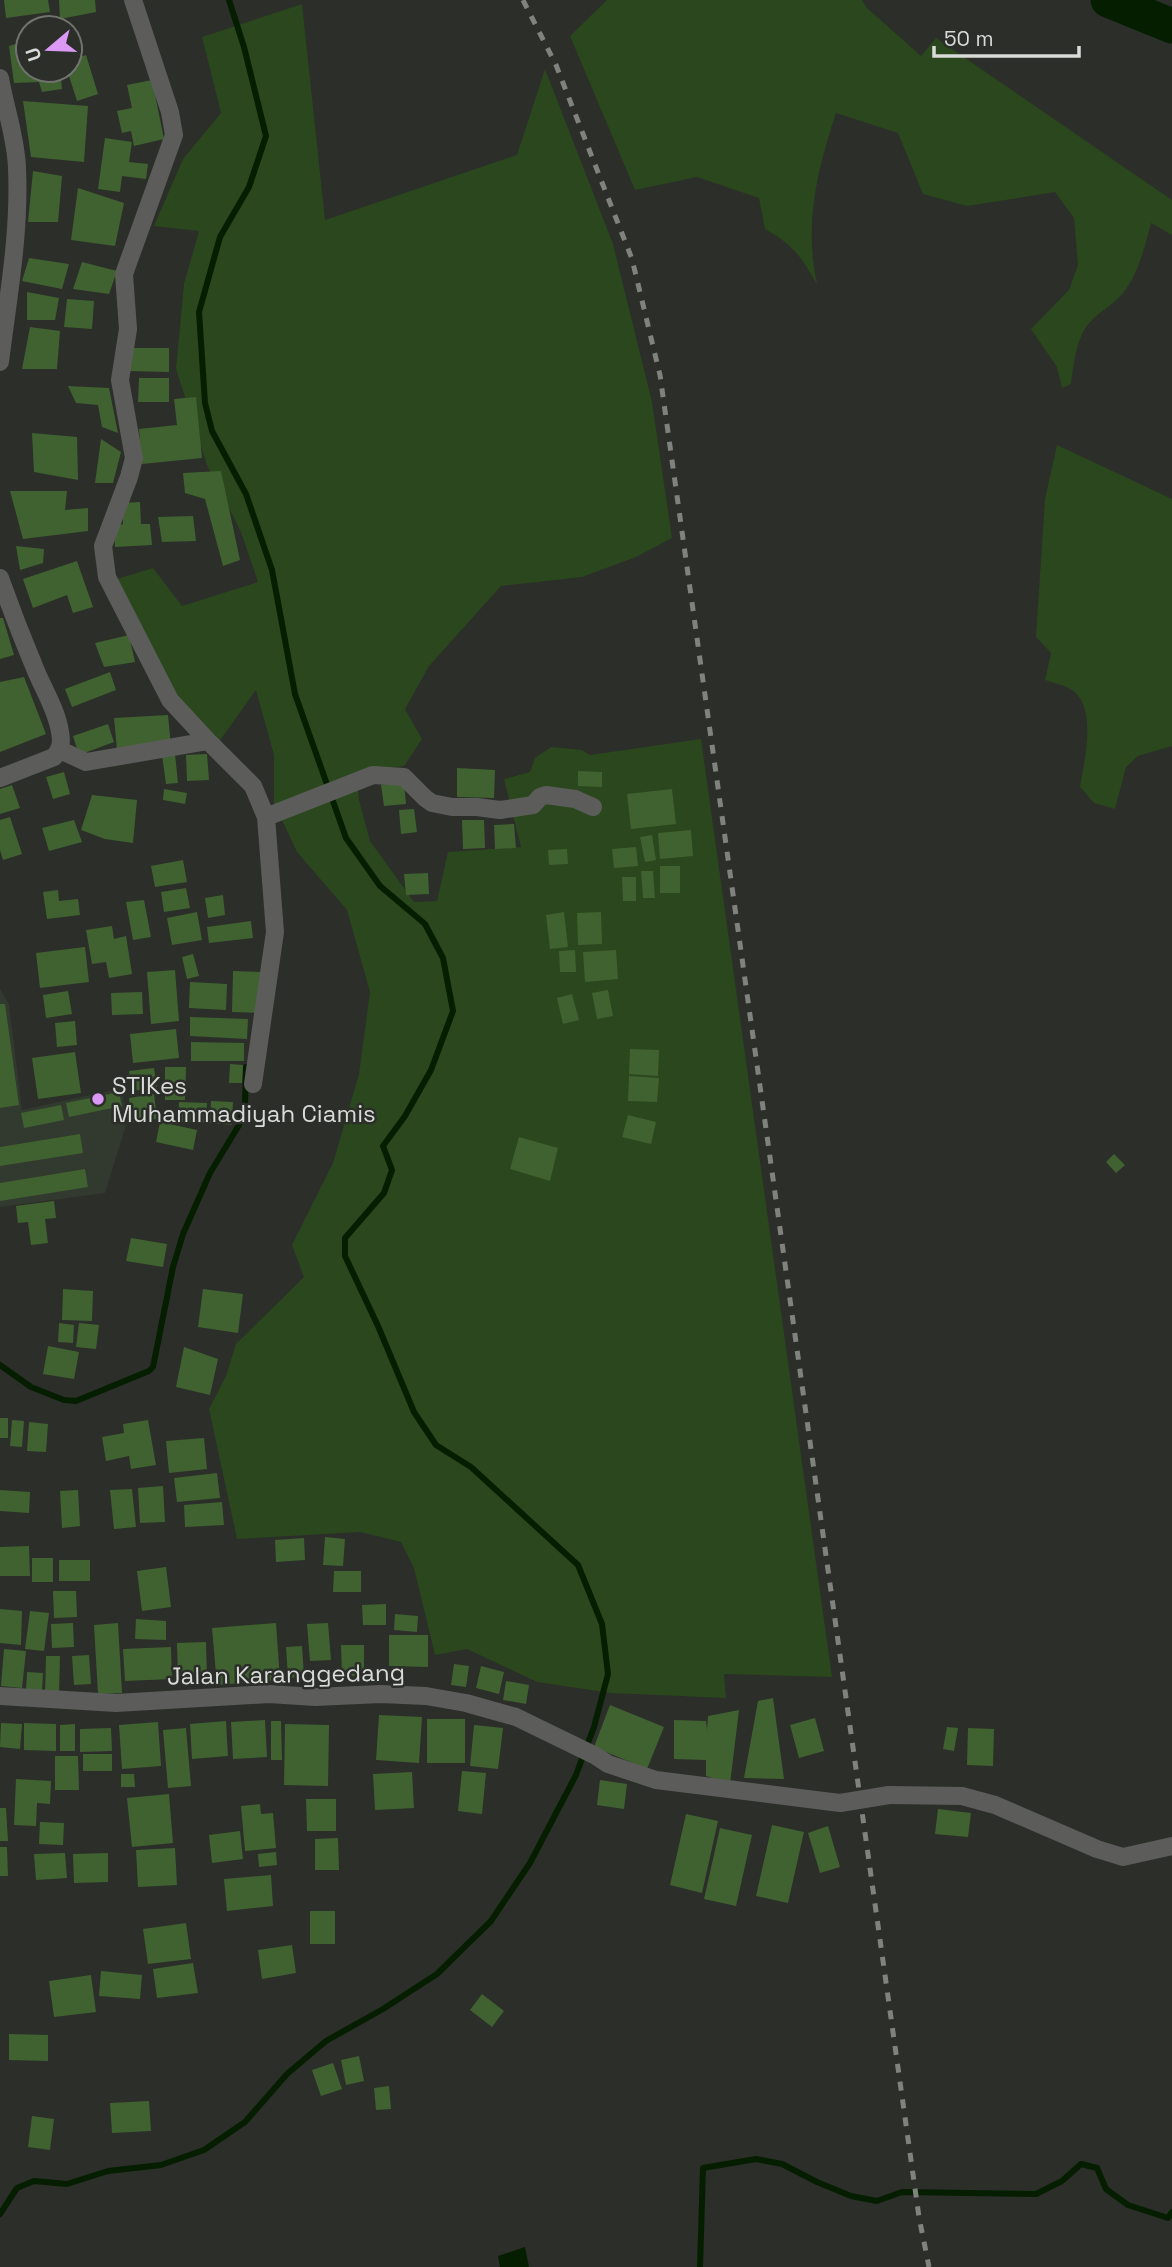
<svg xmlns="http://www.w3.org/2000/svg" width="1172" height="2267" font-family="'Space Grotesk',sans-serif">
  <rect width="100%" height="100%" fill="#2b2e29"/>
  <path fill="#32392f" d="M0,989L9,1004L22,1110L122,1088L127,1122L105,1193L0,1207Z"/>
  <path fill="#2b471d" d="M607,0H862L867,8L921,56L936,38L1172,200V235L1151,223C1145,245 1140,269 1126,289C1117,303 1101,310 1090,322C1076,337 1074,364 1071,384L1062,388L1057,367L1031,329L1069,290L1078,265L1074,218L1055,192L967,206L923,194L898,133L836,113C817,171 804,223 817,284C800,256 794,245 765,229L759,198L697,177L635,190L570,36Z
    M302,4L325,220L517,155L545,69L613,244L652,402L672,538L636,557L582,577L501,586L429,666L405,709L422,739L404,766L356,773L359,800L370,841L414,902L437,901L448,852L521,847L504,779L530,772L535,758L551,747L582,750L590,755L701,739L832,1677L724,1674L726,1698L611,1693L537,1682L467,1649L435,1655L414,1568L401,1542L360,1532L237,1539L209,1409L226,1376L236,1344L304,1277L292,1245L333,1163L359,1074L370,992L347,910L297,852L274,803V755L256,690L218,743L167,686L114,580L153,568L182,606L258,582L241,532L207,465L176,369L184,284L199,231L154,226L183,159L221,113L202,37Z
    M1057,445L1172,499V746L1138,756L1126,767L1115,809L1094,803L1080,787C1084,761 1098,708 1072,690C1065,685 1053,683 1045,680L1051,653L1036,637L1045,499Z"/>
  <path fill="#061e00" d="M525,2247L529,2267H500L498,2256Z"/>
  <g fill="none" stroke-linecap="round" stroke-linejoin="round">
    <path stroke="#061e00" stroke-width="6" d="M0,1365L31,1387L64,1400L76,1401L149,1371L153,1367L173,1267L183,1234L210,1173L239,1125L245,1102L246,1067
      M0,2214L17,2188L34,2181L67,2184L108,2171L161,2165L204,2150L245,2122L287,2074L326,2041L383,2009L437,1974L491,1921L530,1863L576,1775L594,1727L608,1674L602,1624L578,1565L471,1467L436,1445L414,1412L378,1326L345,1256V1238L384,1193L392,1170L383,1146L405,1116L431,1070L453,1011L443,958L425,924L380,886L346,838L295,694L272,570L246,494L212,431L205,403L199,312L220,237L249,187L266,136L244,47L229,0
      M700,2267L703,2168L756,2159L782,2164L817,2182L851,2196L877,2201L902,2192L1036,2194L1062,2181L1081,2164L1097,2168L1106,2189L1128,2205L1168,2218L1172,2212"/>
    <path stroke="#061e00" stroke-width="35" d="M1108,0L1172,26"/>
  </g>
  <path fill="#406230" d="M4,0H48L50,12L6,18Z
    M59,0H95L96,12L60,19Z
    M28,40V70H60L62,89L42,92L39,82L14,83L9,46Z
    M86,55L98,94L77,101L67,70H70V60Z
    M152,80L164,139L134,146L131,131L122,133L117,111L132,108L127,85Z
    M23,101L88,106L84,162L31,157Z
    M105,138L132,142L129,162L148,164L146,179L122,176L120,192L98,189Z
    M33,171L62,176L58,222H28Z
    M78,188L124,203L115,246L71,240Z
    M29,258L69,264L62,289L22,281Z
    M82,262L117,271L109,294L73,289Z
    M27,292L59,298L55,320H27Z
    M67,299L94,301L92,329L64,327Z
    M30,327L60,331L57,369H22Z
    M128,348H169V372L128,371Z
    M139,378H169V402H138Z
    M68,386L109,388L118,433L102,427L98,405L76,403Z
    M196,397L202,458L142,464L139,429L177,425L174,399Z
    M32,433L77,437L78,480L34,472Z
    M101,439L121,452L113,483H95Z
    M221,471L240,560L223,566L205,499L185,493L183,473Z
    M10,491H67L65,510L88,508V531L23,539Z
    M140,502L141,524H150L152,545L115,547L114,527L123,524L122,503Z
    M193,516L196,541L162,542L158,517Z
    M16,546L44,549L43,563L20,570Z
    M77,561L93,607L73,613L67,595L33,608L23,579Z
    M0,618H3L14,655L0,659Z
    M129,635L135,662L104,667L95,643Z
    M110,672L116,690L72,707L65,689Z
    M24,677L46,734L0,752V682Z
    M168,715L171,746L117,750L114,718Z
    M108,724L114,742L79,755L73,736Z
    M175,754L178,783L166,784L162,755Z
    M207,754L209,780L187,781L186,755Z
    M457,768L495,770L494,798L457,797Z
    M578,771L602,772V787L578,786Z
    M64,772L70,794L53,799L46,777Z
    M404,783L406,804L384,806L381,785Z
    M12,785L20,808L0,814V789Z
    M164,789L187,793L185,804L163,800Z
    M672,789L676,824L631,829L627,794Z
    M92,795L137,800L133,843L105,839L81,830Z
    M414,809L417,832L401,834L399,810Z
    M10,817L22,854L3,860L0,850V820Z
    M74,820L82,842L49,851L42,828Z
    M462,820H484L485,848L463,849Z
    M514,824L516,848L495,849L494,825Z
    M691,830L693,856L660,859L658,833Z
    M652,835L656,860L645,862L640,837Z
    M636,847L638,866L614,868L612,849Z
    M567,849L568,864L549,865L548,850Z
    M183,860L187,882L155,887L151,866Z
    M660,866H680V893H660Z
    M641,871H653L655,898H643Z
    M428,873L429,894L406,895L404,874Z
    M622,877H636V901H623Z
    M186,888L190,908L164,912L161,892Z
    M58,890L59,901L78,899L80,915L47,919L43,892Z
    M223,895L225,915L208,918L205,898Z
    M144,900L151,937L133,940L126,902Z
    M197,912L202,940L172,945L167,918Z
    M564,912L568,947L550,949L546,915Z
    M601,912L602,944L578,945L577,913Z
    M251,921L253,938L209,943L207,927Z
    M112,926L114,939L126,936L132,974L109,978L106,962L92,964L86,930Z
    M85,947L89,982L40,988L36,953Z
    M575,950L576,972H560L559,951Z
    M616,950L618,979L585,982L583,952Z
    M193,954L199,976L187,979L182,957Z
    M175,970L179,1021L151,1024L147,972Z
    M233,971L262,972L261,1013L232,1012Z
    M190,982L227,984L226,1010L189,1008Z
    M608,990L613,1016L597,1019L592,993Z
    M68,991L72,1014L46,1018L43,995Z
    M142,992L143,1014L112,1015L111,993Z
    M572,994L579,1020L563,1024L557,998Z
    M0,1004H5L19,1105L0,1108Z
    M190,1017L248,1019L247,1039L190,1036Z
    M75,1021L77,1045L57,1047L55,1023Z
    M176,1029L179,1058L133,1063L130,1034Z
    M191,1042L244,1043V1061H191Z
    M630,1049L659,1050L658,1076L629,1074Z
    M75,1052L81,1093L38,1099L32,1058Z
    M230,1064L243,1065L242,1083H229Z
    M165,1067H186L185,1100H165Z
    M154,1068L157,1088L131,1091L129,1071Z
    M629,1076L659,1078L657,1102L628,1101Z
    M119,1092L122,1106L69,1117L66,1103Z
    M154,1094L157,1119L132,1123L129,1098Z
    M211,1101L233,1102L232,1125L210,1123Z
    M179,1102L207,1103L206,1123L178,1122Z
    M61,1105L64,1120L24,1128L21,1113Z
    M628,1115L656,1122L651,1144L622,1137Z
    M160,1122L197,1130L193,1150L156,1142Z
    M80,1134L83,1153L0,1166V1147Z
    M519,1137L558,1148L550,1181L510,1169Z
    M1114,1154L1125,1165L1116,1173L1106,1162Z
    M85,1169L88,1187L0,1201V1183Z
    M54,1201L56,1218L45,1219L48,1243L31,1245L28,1222L18,1223L16,1206Z
    M131,1238L167,1244L163,1267L126,1261Z
    M63,1289L93,1291L92,1321L62,1320Z
    M203,1289L243,1294L238,1333L198,1327Z
    M59,1323L74,1325L73,1343L58,1342Z
    M79,1323L99,1325L96,1349L76,1347Z
    M48,1346L79,1352L74,1379L43,1374Z
    M184,1347L218,1359L210,1395L176,1387Z
    M0,1418H8V1438H0Z
    M12,1420L24,1421L22,1447L10,1446Z
    M148,1420L156,1465L131,1469L129,1456L106,1461L102,1437L124,1433L123,1424Z
    M29,1422L48,1424L46,1452L27,1451Z
    M204,1438L207,1469L169,1473L166,1441Z
    M217,1473L220,1498L177,1502L174,1478Z
    M163,1486L165,1522L140,1523L138,1488Z
    M132,1489L136,1527L114,1529L110,1490Z
    M0,1490L30,1492L29,1513L0,1511Z
    M78,1490L80,1526L62,1528L60,1491Z
    M222,1502L224,1525L185,1527L184,1505Z
    M325,1537L345,1539L343,1566L323,1565Z
    M304,1538L305,1560L276,1562L275,1540Z
    M29,1546L30,1576H0V1547Z
    M32,1558H53V1582H32Z
    M59,1560H90V1581H59Z
    M166,1567L171,1607L142,1611L137,1571Z
    M334,1571H361V1592H333Z
    M53,1591H76L77,1617L54,1618Z
    M386,1604V1625H363L362,1605Z
    M0,1609L22,1611L21,1645L0,1643Z
    M30,1611L49,1613L44,1651L25,1649Z
    M395,1614L418,1616L417,1632L394,1630Z
    M136,1619L166,1621V1640L135,1639Z
    M73,1623L74,1647L52,1648L51,1624Z
    M118,1623L122,1693L98,1694L94,1625Z
    M276,1623L280,1680L217,1685L212,1628Z
    M328,1623L331,1660L310,1661L307,1624Z
    M389,1635H428V1667L389,1666Z
    M206,1642L207,1678H178L177,1643Z
    M341,1645H364V1676H342Z
    M302,1646L304,1677L288,1678L286,1647Z
    M171,1647L172,1679L125,1681L123,1649Z
    M4,1649L26,1651L22,1688L1,1686Z
    M89,1655L91,1684L74,1685L72,1656Z
    M46,1656H60L59,1696L45,1695Z
    M454,1664L469,1666L466,1687L451,1685Z
    M481,1666L504,1672L499,1694L476,1688Z
    M27,1672L43,1673L42,1691L26,1690Z
    M506,1681L529,1685L526,1704L503,1700Z
    M773,1698L784,1779L744,1778L758,1701Z
    M610,1705L664,1727L647,1769L594,1747Z
    M739,1710L730,1784L706,1776V1760L674,1759V1720L706,1721L707,1730L708,1716Z
    M379,1715L422,1717L419,1763L376,1760Z
    M815,1718L824,1751L799,1758L790,1725Z
    M427,1719H465V1763H427Z
    M265,1720L267,1757L233,1759L231,1722Z
    M226,1721L228,1756L192,1759L190,1724Z
    M271,1721H281L282,1760H271Z
    M158,1722L161,1766L122,1769L119,1725Z
    M1,1723L22,1724L20,1749L0,1747Z
    M24,1723L56,1724V1751L24,1750Z
    M75,1724V1751H60V1725Z
    M285,1724L329,1725L328,1786L284,1785Z
    M474,1725L503,1728L498,1769L470,1766Z
    M947,1727L958,1728L954,1751L943,1749Z
    M111,1728L112,1751L80,1752V1729Z
    M186,1728L191,1786L168,1788L163,1730Z
    M968,1728L994,1729L993,1766L967,1765Z
    M83,1754H112V1771H83Z
    M55,1756H78L79,1790H55Z
    M462,1771L486,1773L482,1814L458,1811Z
    M412,1772L414,1808L375,1810L373,1774Z
    M121,1774H134L135,1787H121Z
    M16,1779L51,1781L50,1804L37,1803L36,1826L14,1825Z
    M600,1780L627,1784L624,1809L597,1805Z
    M169,1794L173,1843L132,1847L127,1798Z
    M306,1799H336V1831H307Z
    M260,1804L261,1814L273,1813L276,1848L245,1851L241,1806Z
    M0,1808H6L8,1841H0Z
    M938,1809L971,1813L968,1837L935,1834Z
    M686,1814L718,1821L702,1893L670,1885Z
    M40,1822L64,1823L63,1845L39,1844Z
    M772,1825L804,1832L788,1903L756,1896Z
    M828,1826L840,1867L820,1873L808,1833Z
    M720,1828L752,1835L736,1906L704,1899Z
    M240,1831L243,1859L212,1863L209,1835Z
    M338,1838L339,1870H315V1839Z
    M0,1847H7L8,1876H0Z
    M175,1848L177,1885L138,1887L136,1850Z
    M276,1852L277,1865L259,1867L258,1854Z
    M65,1853L67,1878L36,1880L34,1854Z
    M108,1853V1882L74,1883L73,1854Z
    M271,1875L273,1906L227,1911L224,1879Z
    M310,1911H335V1944H310Z
    M186,1923L191,1959L148,1964L143,1929Z
    M292,1945L296,1973L262,1979L258,1950Z
    M193,1963L198,1993L157,1998L153,1969Z
    M101,1971L142,1975L140,1999L99,1996Z
    M91,1975L96,2012L54,2017L49,1981Z
    M482,1994L504,2011L492,2027L470,2010Z
    M9,2034L48,2035V2061L9,2060Z
    M359,2056L364,2081L346,2085L341,2060Z
    M333,2063L342,2089L321,2096L312,2070Z
    M389,2086L391,2109L376,2110L374,2088Z
    M149,2101L151,2131L112,2133L110,2103Z
    M32,2116L54,2119L50,2150L28,2147Z"/>
  <g fill="none" stroke-linecap="round" stroke-linejoin="round">
    <path stroke="#5c5d5b" stroke-width="18" d="M133,0L170,112L174,135L124,274L128,329L120,380L134,458L129,477L103,546L107,577L170,700L208,741L253,786L266,817L275,932L253,1084
      M0,78C5,108 16,137 17,168C20,234 8,297 0,362
      M0,578C11,609 23,640 36,671C44,690 57,711 60,732C62,742 61,749 54,757L0,778
      M60,750L86,762L208,741
      M266,817L373,775L404,777L425,798L432,803L452,807H477L500,810L533,805L540,797L546,795L575,799L593,807
      M0,1696L116,1703L269,1694L315,1697L381,1694L426,1696L466,1703L516,1717L596,1756L608,1764L656,1780L840,1803
      M889,1795L962,1796L995,1805L1097,1849L1123,1857L1172,1846"/>
    <path stroke="#80827e" stroke-width="5" stroke-dasharray="9 9" stroke-linecap="butt" d="M523,0L556,65L632,259L660,375L919,2217L929,2267"/>
    <path stroke="#5c5d5b" stroke-width="18" d="M840,1803L889,1795"/>
  </g>
  <circle fill="#db99f5" stroke="#2b2e29" stroke-width="2.5" cx="98" cy="1099" r="7"/>
  <g text-anchor="middle" dominant-baseline="central" stroke-width="5" stroke-linejoin="round" paint-order="stroke">
    <g font-size="24" fill="#d9dbd8" stroke="#2b2e29" text-anchor="start">
      <text x="112" y="1085">STIKes<tspan x="112" dy="28">Muhammadiyah Ciamis</tspan></text>
    </g>
    <g font-size="24" fill="#d9dbd8" stroke="#2b2e29">
      <text transform="translate(286 1674) rotate(-1)">Jalan Karanggedang</text>
    </g>
  </g>
  <g transform="translate(49 49) rotate(251)"><circle r="33" fill="#2b2e29" stroke="#71736f" stroke-width="2"/>
  <path d="M0-5L12 26L0 18L-12 26Z" fill="#db99f5"/>
  <text y="-10" font-size="19" font-weight="bold" text-anchor="middle" fill="#d9dbd8">U</text>
  </g>
  <path d="M934 46v10h145v-10" fill="none" stroke="#d9dbd8" stroke-width="3.5"/>
  <text x="944" y="46" font-size="21" fill="#d9dbd8" stroke="#2b2e29" stroke-width="5" paint-order="stroke">50 m</text>
</svg>
